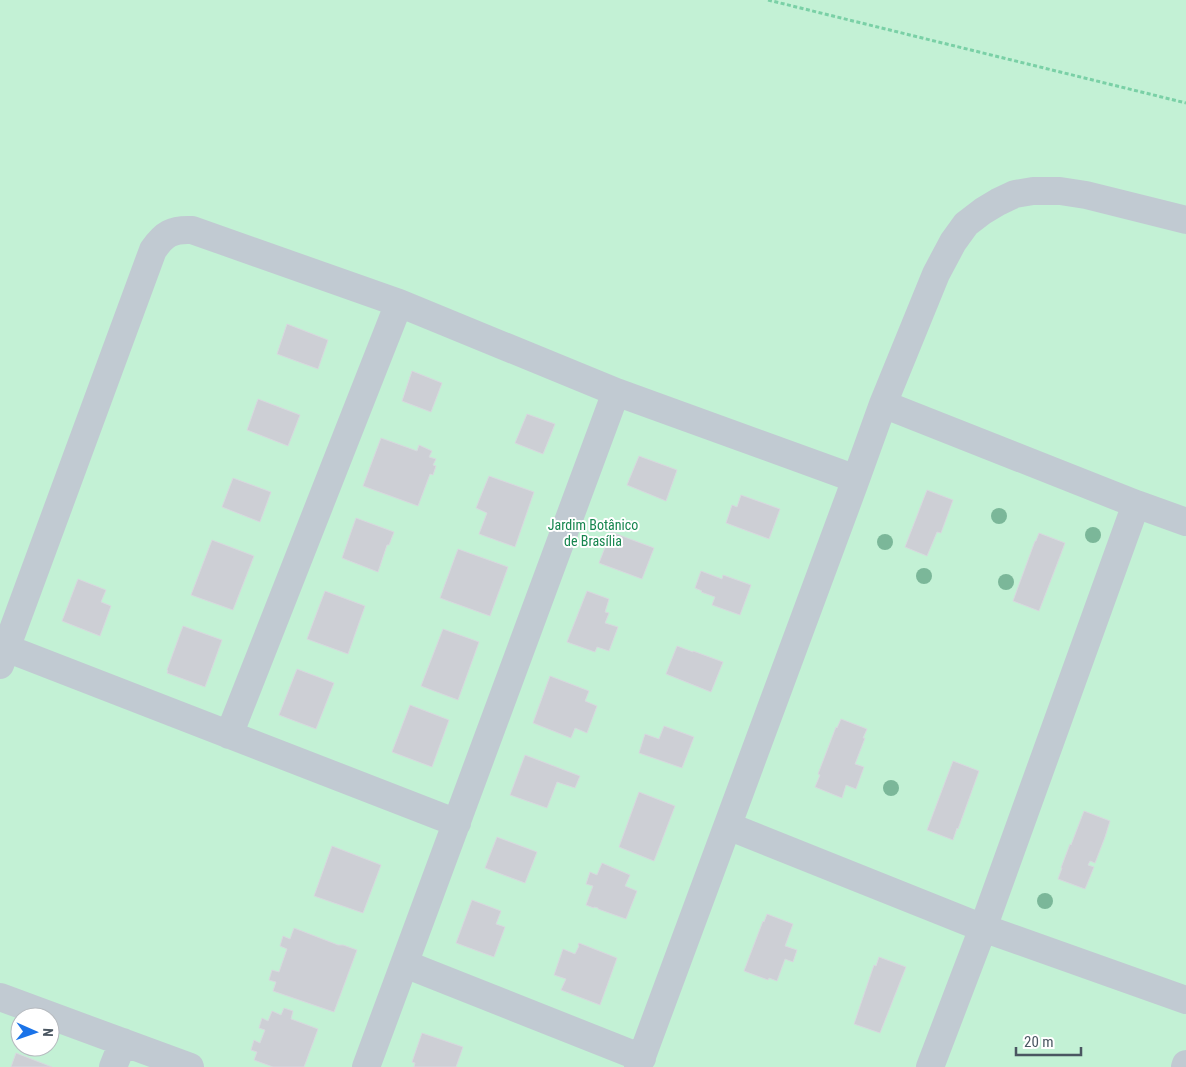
<svg xmlns="http://www.w3.org/2000/svg" width="1186" height="1067" font-family="'Roboto Condensed',sans-serif">
  <rect width="100%" height="100%" fill="#f5f3f3"/>
  <path fill="#c3f1d5" fill-rule="evenodd" d="M0,0H1186V1067H0ZM20,1017H50V1047H20Z"/>
  <path fill="#cdcfd5" stroke="#d7d9de" d="M287,324L328,340L318,369L277,354Z
    M412,371L442,383L431,412L402,401Z
    M258,399L300,415L288,446L247,430Z
    M527,414L555,424L543,454L515,443Z
    M381,438L417,451L419,445L432,451L429,457L436,459L433,465L436,466L433,475L430,474L418,506L363,486Z
    M639,456L677,470L666,501L627,485Z
    M489,476L534,492L515,547L479,534L487,513L476,508Z
    M233,478L271,492L260,522L222,507Z
    M927,490L953,500L941,533L937,532L927,556L905,547Z
    M741,495L780,509L769,539L726,523L732,505L737,507Z
    M356,518L394,532L389,545H387L378,572L342,558Z
    M611,532L654,548L642,579L599,563Z
    M1039,533L1065,543L1062,551L1039,611L1013,601L1035,541H1036Z
    M212,540L254,556L233,610L191,595Z
    M458,549L508,567L490,616L440,598Z
    M701,571L722,579L723,575L751,585L740,615L712,605L715,597L701,592L702,591L695,588Z
    M78,579L106,590L101,602L111,606L100,636L62,621Z
    M325,591L365,606L348,654L307,639Z
    M587,591L609,599L605,612L609,613L605,623L618,627L609,651L597,647L595,652L567,642Z
    M183,626L222,640L205,687L167,673L168,671L167,670Z
    M443,629L479,642L458,700L421,686Z
    M677,646L693,652V651L723,662L711,692L666,674Z
    M297,669L334,683L316,729L279,715Z
    M550,676L589,691L585,701L597,706L587,733L575,728L571,738L533,723Z
    M410,705L449,720L432,767L392,752Z
    M841,719L867,729L863,738H865L855,764L864,767L856,789L846,785L842,798L815,787L820,775L818,774L836,727L837,728Z
    M664,726L694,737L682,768L639,753L645,734L659,739Z
    M525,755L580,776L575,788L557,782L547,808L510,795Z
    M953,761L979,771L958,829L957,828L953,840L927,830Z
    M639,792L675,806L654,861L619,847Z
    M1084,811L1110,821L1105,837L1095,863L1090,861L1088,865L1094,867L1085,889L1058,879L1062,868H1061L1070,844L1071,845Z
    M497,837L537,852L525,883L485,868Z
    M332,846L381,865L363,913L314,896Z
    M602,863L630,875L625,886L637,891L626,919L598,909V908L594,907V908L586,905L593,886L586,884L590,872L597,875Z
    M472,900L501,911L496,924L505,927L494,957L456,943Z
    M767,914L793,924L785,946L797,950L793,962L785,959L777,981L769,978L768,980L744,971L763,921L764,922Z
    M294,928L338,945H343L357,950L334,1012L273,991L276,982L269,980L272,970L279,972L287,949L280,946L283,936L290,939Z
    M579,943L617,958L600,1005L561,990L566,979L554,975L563,949L575,954L579,946L578,945Z
    M879,957L906,967L880,1033L854,1024L874,965L876,966Z
    M284,1008L293,1011L291,1019L318,1029L304,1067H273L254,1060L257,1052L251,1050L254,1040L260,1043L265,1030L259,1028L262,1018L268,1021L272,1011L281,1015Z
    M422,1033L463,1047L456,1067H414L415,1063L412,1062Z
    M16,1053L52,1067H11Z"/>
  <g fill="none" stroke-linecap="round" stroke-linejoin="round">
    <path stroke="#7ad0a6" stroke-width="3" stroke-dasharray="4 2.5" stroke-linecap="butt" d="M768,0L1186,103"/>
    <path stroke="#c1cad2" stroke-width="28" d="M883,404L1136,504L1186,522
      M6,648L457,823
      M0,665L153,250C164,234 172,229 192,230L399,303L616,392L856,479
      M229,735L399,303
      M728,826L983,928L1186,1000
      M405,964L642,1058
      M0,997L190,1067
      M113,1067L123,1042
      M366,1067L616,392
      M638,1067L856,479L883,404L936,274L953,242L966,224L983,211L998,202L1015,194L1033,191H1060L1086,195L1186,220
      M930,1067L983,928L1136,504
      M1185,1067L1186,1064"/>
  </g>
  <g fill="#7bb799">
    <circle cx="999" cy="516" r="8"/>
    <circle cx="1093" cy="535" r="8"/>
    <circle cx="885" cy="542" r="8"/>
    <circle cx="924" cy="576" r="8"/>
    <circle cx="1006" cy="582" r="8"/>
    <circle cx="891" cy="788" r="8"/>
    <circle cx="1045" cy="901" r="8"/>
  </g>
  <g text-anchor="middle" dominant-baseline="central" stroke-width="4" stroke-linejoin="round" paint-order="stroke">
    <g font-size="14" fill="#17864f" stroke="#fff">
      <text x="593" y="525">Jardim Botânico<tspan x="593" dy="16">de Brasília</tspan></text>
    </g>
  </g>
  <g transform="translate(35 1032) rotate(92)"><circle r="24" fill="#ffffff" stroke="#b7bbc0"/>
  <path d="M0-4L9 19L0 12L-9 19Z" fill="#1a73e8"/>
  <text y="-8" font-size="14" font-weight="bold" text-anchor="middle" fill="#4a5661">N</text>
  </g>
  <path d="M1016 1047v8h65v-8" fill="none" stroke="#4a5661" stroke-width="2.5"/>
  <text x="1024" y="1047" font-size="15" fill="#4a5661" stroke="#ffffff" stroke-width="4" paint-order="stroke">20 m</text>
</svg>
